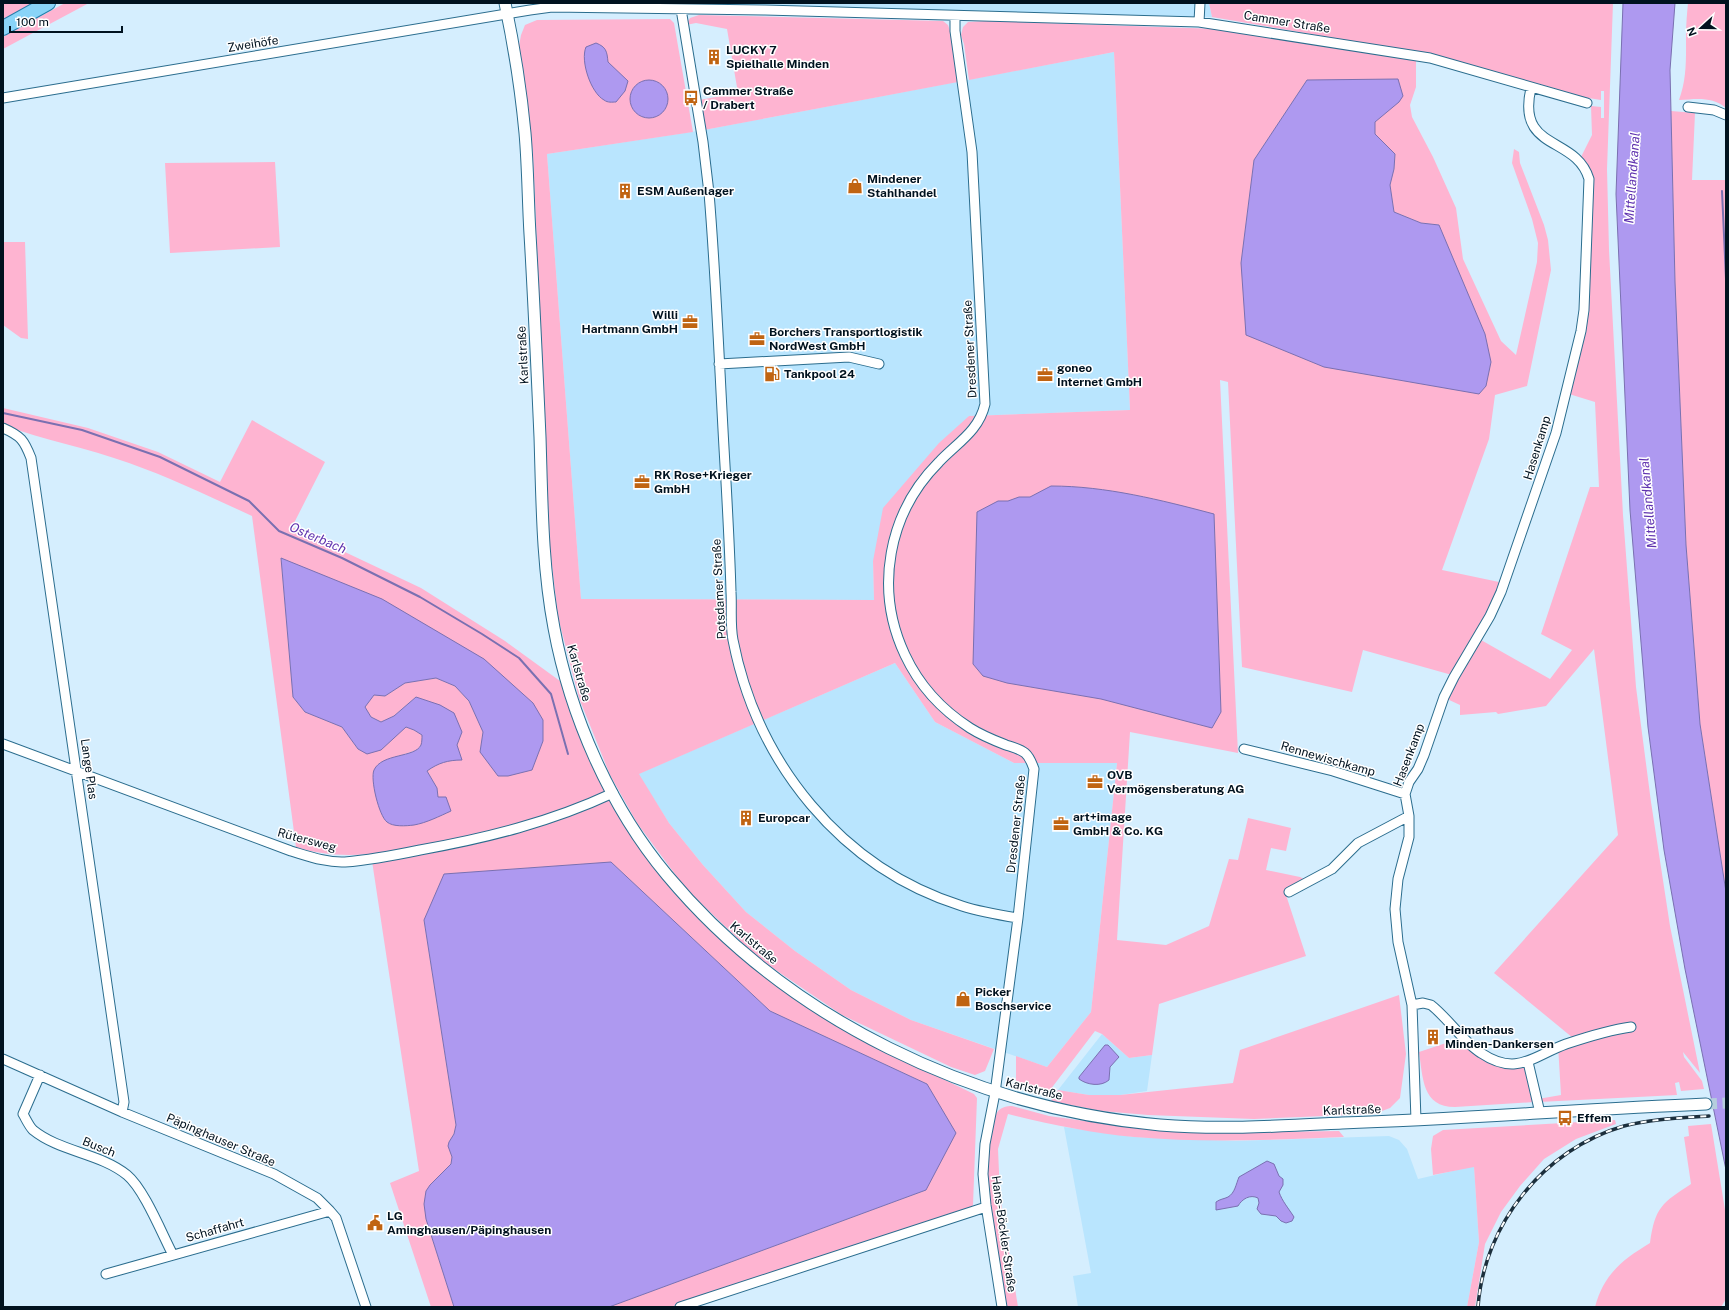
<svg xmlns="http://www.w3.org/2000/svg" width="1729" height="1310" font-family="'Public Sans',sans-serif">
  <rect width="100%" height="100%" fill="#d5eefe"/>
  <path fill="#b9e5fe" d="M618,3H1209L1212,17L1022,13Z
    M1114,52L1130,410L969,416L873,561L874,600L581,599L547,154L704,130Z
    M895,663L935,722L1014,763H1117L1091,1012L1047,1067L911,1020L851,990L795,951L746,912L703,865L669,823L638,774Z
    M1102,1034L1129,1058L1152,1055L1147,1091L1120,1095H1089L1058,1090Z
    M1064,1127L1134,1137L1236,1141L1389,1136L1399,1140L1407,1149L1418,1179L1474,1166L1479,1242L1467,1307H1078L1073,1276L1091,1273Z"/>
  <path fill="#feb4d1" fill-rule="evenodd" d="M6,3H34L3,21V5Z
    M65,3H89L3,49V37Z
    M1209,3H1613L1607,169L1609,250L1623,515L1636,687L1651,802L1670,926L1700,1073L1683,1052L1684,1057L1702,1081L1704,1089L1681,1091L1679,1082L1675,1083L1677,1095L1539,1102L1538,1099L1561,1095L1558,1045L1573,1038L1494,973L1618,835L1594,649L1546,706L1498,714L1496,712L1460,715V705L1447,699L1481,640L1550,679L1572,650L1541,634L1590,487H1599L1595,402L1569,394L1585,330L1586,163L1581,157L1592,135L1591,106L1601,107V118H1604V91H1601V100L1576,96L1421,53L1212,17Z
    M1688,3H1726V108C1712,96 1696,99 1679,100C1687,79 1686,58 1686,35C1686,24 1687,14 1688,3Z
    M699,15L943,21L948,25L951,34L958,82L704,130L699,100L738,93L727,29L696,23L686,25L690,18Z
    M670,19L674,23L693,132L547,154L581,599L874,600L873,561L883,508L939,443L969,416L1130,410L1114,52L969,80L964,44L961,35L963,27L968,22L986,21L1219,29L1416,61V87L1410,105L1412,117L1433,157L1456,208L1463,259L1501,341L1516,355L1537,262L1538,243L1532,219L1512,163L1514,149L1519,152L1520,163L1544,225L1548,240L1551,270L1527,386L1495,395L1489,439L1442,570L1499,582L1494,600L1452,675L1363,650L1352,692L1242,667L1228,382L1220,380L1238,753L1130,732L1117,940L1166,945L1209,926L1229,859L1238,860L1248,818L1291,828L1286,851L1271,848L1266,870L1300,877L1310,882L1286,895L1306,956L1159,1004L1152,1055L1129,1058L1102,1034L1095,1031L1047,1094L1016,1084V1056L1047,1067L1091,1012L1117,763H1014L935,722L895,663L639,774L669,823L703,865L746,912L795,951L851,990L911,1020L994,1049L985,1071L975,1075L951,1067L842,1015L758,958L686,889L637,823L610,775L579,698L558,617L550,548L533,154L519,46L521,35L525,25L537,20ZM1307,80L1388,111L1375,121V134L1395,154L1394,169L1390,185L1394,212L1421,223L1439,225L1241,263L1254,160Z
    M1671,111L1695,113L1692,180H1726V892L1700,724L1686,545L1675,282Z
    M275,162L280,247L170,253L165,163Z
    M3,242H25L28,339L21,338L3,325Z
    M3,408L88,428L158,452L220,482L252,420L325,462L292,527L421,588L505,641L560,681L578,733L601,784L633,837L673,892L719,938L767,979L808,1008L877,1047L974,1094L977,1098L973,1205L970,1209L670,1307H609L926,1190L927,1084L770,1011L611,862L424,920L456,1125L454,1134L449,1142L452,1157L451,1164L430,1185L426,1219L454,1307H431L390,1183L419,1171L372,861L370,854C344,856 321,855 296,847L252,516C211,497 171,478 129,463C87,448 44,440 3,425ZM281,558L543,741L480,752L483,732L469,701L455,686L436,678L405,683L385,696L374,695L365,707L371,717L381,722L394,716L416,697L450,760L436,765L427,771L437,788L438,798L451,811L416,825L379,763L417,750L422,744V735L414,730L406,727L358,749L342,727L305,712L293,697Z
    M1399,995L1406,1054L1400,1098L1390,1108L1374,1114L1254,1119L1148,1115L1101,1111L1051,1101L1058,1090L1089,1095H1120L1233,1083L1240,1050Z
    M1461,1038L1478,1054L1524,1065L1534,1102L1455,1107C1422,1107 1423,1078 1419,1052Z
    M1012,1106L1049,1116L1114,1125L1204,1133L1339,1131L1344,1137C1274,1140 1204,1143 1134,1137C1091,1133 1049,1124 1008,1114L998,1149L1000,1196L1018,1307H1006C999,1263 972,1148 998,1111C1002,1107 1007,1106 1012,1106Z
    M1615,1120L1616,1124L1576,1139L1544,1159L1520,1186L1501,1212L1485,1244L1475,1307H1467L1479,1242L1474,1167L1433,1175L1431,1149L1433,1136L1443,1130Z
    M1711,1124L1726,1216V1299L1721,1307H1595C1604,1274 1622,1260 1650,1243C1655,1207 1662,1203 1691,1184L1684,1137L1689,1136L1688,1126Z"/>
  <path fill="#ae99f0" stroke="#7a70b1" d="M1623,3H1675L1670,70L1675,282L1686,545L1700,724L1726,892V1170L1685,969L1664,850L1648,727L1630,510L1616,194Z
    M596,43C606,47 607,51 608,62L628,81L625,91L616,102C612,102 608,103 604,100C591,93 580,61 586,47Z
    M1398,79L1403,96L1399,102L1375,122V134L1395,154L1394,169L1390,185L1394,212L1421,223L1439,225L1485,334L1491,362L1486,386L1479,394L1324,367L1246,335L1241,263L1254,160L1307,80Z
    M630 99a19 19 0 1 1 38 0a19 19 0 1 1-38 0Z
    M1051,486C1106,486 1161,500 1214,514L1221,712L1212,728L1101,699L1007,683L983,676L973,664L977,512L998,501H1008L1019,497H1030Z
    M281,558L382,599L484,659L533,703L543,720V741L532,770L508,776H498L480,752L483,732L469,701L455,686L436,678L405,683L385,696L374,695L365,707L371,717L381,722L394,716L416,697L440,705L454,713L462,732L457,745L462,760C448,760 438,763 427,771L437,788L438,797H446L451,811C440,816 426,823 414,825C406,826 393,827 387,822C379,816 370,779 374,770C382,753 415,758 421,745C422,742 422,738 422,735L414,730L406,727L381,750L367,754L358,749L342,727L305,712L293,697Z
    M611,862L770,1011L927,1084L956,1133L926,1190L609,1307H454L426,1219L424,1204L426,1191L430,1185L451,1164L452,1157L448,1146L449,1142L454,1134L456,1125L424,920L444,874Z
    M1105,1045H1108L1119,1057L1110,1067L1109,1080C1101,1087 1087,1085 1079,1079V1077Z
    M1267,1161L1274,1164L1279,1176L1283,1179V1185L1279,1192C1282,1201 1289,1209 1294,1217L1292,1221L1286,1223L1281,1221L1276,1216L1261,1214L1257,1209L1259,1203L1258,1198C1250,1194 1242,1199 1238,1206L1216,1210V1202C1220,1199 1224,1199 1228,1197C1235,1193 1236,1184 1239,1177Z"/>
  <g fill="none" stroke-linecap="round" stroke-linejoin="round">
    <path stroke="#7a70b1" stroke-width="2" d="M1722,191L1726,279
      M3,413L82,430L160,457L249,501L279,531L342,558L420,597L482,634L519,658L551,694L568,754"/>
    <path stroke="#b5cddd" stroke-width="11" stroke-dasharray="11 5.5" stroke-linecap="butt" d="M1706,1104L1726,1103"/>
    <defs>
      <path id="minor" d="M681,9L703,142L709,193C717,289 720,386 726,482C728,519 730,555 731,592C732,607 730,625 733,640C757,763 841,868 962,906C980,912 999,915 1018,918
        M955,16V31L972,152L985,404C979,431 957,443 939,462C888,513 874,589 905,655C919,685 942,710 970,728C981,735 993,740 1006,745C1012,747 1020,749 1025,753C1030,757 1032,764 1034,769L1018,918L995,1093L985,1144L983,1174L986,1205L1002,1307
        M1199,22L1200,3
        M3,98L530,10L552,7L765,10L1199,22L1430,58L1587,103
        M1688,107L1714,110L1726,115
        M719,364L849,357L879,364
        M3,428C21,436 24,440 31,458L124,1102L122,1112
        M3,744L291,851C308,856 327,863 345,862C370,860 396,855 420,850C487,838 551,822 613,793
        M1244,749L1333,771L1405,794
        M1289,892L1332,869L1358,843L1409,816
        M1412,1005L1423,1003L1431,1005C1449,1019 1462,1041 1481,1053C1517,1077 1533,1056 1566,1044C1587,1037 1609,1030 1631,1027
        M3,1059L122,1112L274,1174L317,1198L330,1211L336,1218L366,1307
        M1528,1062L1540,1113
        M40,1075L23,1114C26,1119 29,1126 33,1130C60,1152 100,1153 127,1175C144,1189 162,1234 173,1255
        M1416,1120L1412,1005L1398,942L1395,909L1398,879L1409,837V816L1405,794L1409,782L1418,769L1424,755L1444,697L1454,677L1490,616L1501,592L1556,433L1581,331L1584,310L1589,179C1576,135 1516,152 1531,88
        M106,1274L330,1211
        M680,1307L986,1207"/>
      <path id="tertiary" d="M505,3C514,46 521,90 525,133C528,167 528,201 530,234C534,302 537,369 540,437C542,500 542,565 554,628C570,715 610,807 667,875C788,1020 973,1108 1160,1125C1220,1130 1282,1126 1342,1123C1464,1119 1585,1109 1706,1104"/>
      <path id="primary" d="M3,28L48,3"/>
    </defs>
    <use href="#minor" stroke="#2b6d8e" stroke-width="11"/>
    <use href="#tertiary" stroke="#2b6d8e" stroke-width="13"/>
    <use href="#primary" stroke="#267da9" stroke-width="16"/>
    <use href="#minor" stroke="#fff" stroke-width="9"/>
    <use href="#tertiary" stroke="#fff" stroke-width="11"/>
    <use href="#primary" stroke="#89d4f8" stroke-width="14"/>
    <defs>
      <path id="rail" d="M1478,1307C1484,1224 1544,1149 1624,1126C1651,1119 1680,1118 1709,1116"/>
    </defs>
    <use href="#rail" stroke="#1c2f3d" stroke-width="3.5"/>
    <use href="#rail" stroke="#fff" stroke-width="2" stroke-dasharray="6" stroke-linecap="butt"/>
  </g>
  <defs>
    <symbol id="building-bare" viewBox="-9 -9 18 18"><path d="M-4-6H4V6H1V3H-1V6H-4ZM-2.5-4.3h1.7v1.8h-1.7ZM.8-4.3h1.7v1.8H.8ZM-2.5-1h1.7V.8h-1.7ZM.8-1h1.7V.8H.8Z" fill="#c06412" stroke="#fff" stroke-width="2.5" paint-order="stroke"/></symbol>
    <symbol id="bus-bare" viewBox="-9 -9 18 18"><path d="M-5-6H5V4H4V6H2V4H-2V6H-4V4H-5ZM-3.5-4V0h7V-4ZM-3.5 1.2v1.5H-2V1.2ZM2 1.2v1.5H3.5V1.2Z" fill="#c06412" stroke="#fff" stroke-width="2.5" paint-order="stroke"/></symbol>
    <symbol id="shop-bare" viewBox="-9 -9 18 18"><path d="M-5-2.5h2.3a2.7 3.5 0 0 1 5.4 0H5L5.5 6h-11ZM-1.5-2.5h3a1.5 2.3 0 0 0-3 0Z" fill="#c06412" stroke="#fff" stroke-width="2.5" paint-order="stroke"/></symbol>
    <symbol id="office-bare" viewBox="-9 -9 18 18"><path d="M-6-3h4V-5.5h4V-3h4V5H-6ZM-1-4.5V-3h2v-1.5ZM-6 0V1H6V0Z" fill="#c06412" stroke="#fff" stroke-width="2.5" paint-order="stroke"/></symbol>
    <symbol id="fuel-bare" viewBox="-9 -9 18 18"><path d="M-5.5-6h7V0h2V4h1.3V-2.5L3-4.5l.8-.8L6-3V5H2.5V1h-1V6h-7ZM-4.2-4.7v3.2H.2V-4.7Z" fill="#c06412" stroke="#fff" stroke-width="2.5" paint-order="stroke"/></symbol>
    <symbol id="civic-bare" viewBox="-9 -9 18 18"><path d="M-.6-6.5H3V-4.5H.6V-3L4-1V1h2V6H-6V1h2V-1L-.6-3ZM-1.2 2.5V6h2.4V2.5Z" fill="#c06412" stroke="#fff" stroke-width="2.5" paint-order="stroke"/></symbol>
  </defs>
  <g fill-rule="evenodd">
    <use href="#building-bare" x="703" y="46" width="22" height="22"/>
    <use href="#bus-bare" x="680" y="87" width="22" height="22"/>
    <use href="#shop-bare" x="844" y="175" width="22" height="22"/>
    <use href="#building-bare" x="614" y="180" width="22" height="22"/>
    <use href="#office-bare" x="679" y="311" width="22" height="22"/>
    <use href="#office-bare" x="746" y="328" width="22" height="22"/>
    <use href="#fuel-bare" x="761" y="363" width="22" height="22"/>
    <use href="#office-bare" x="1034" y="364" width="22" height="22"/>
    <use href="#office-bare" x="631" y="471" width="22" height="22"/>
    <use href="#office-bare" x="1084" y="771" width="22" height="22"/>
    <use href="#building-bare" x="735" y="807" width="22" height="22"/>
    <use href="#office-bare" x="1050" y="813" width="22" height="22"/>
    <use href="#shop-bare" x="952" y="988" width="22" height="22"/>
    <use href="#building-bare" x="1422" y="1026" width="22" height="22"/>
    <use href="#bus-bare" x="1554" y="1107" width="22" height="22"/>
    <use href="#civic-bare" x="364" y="1212" width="22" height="22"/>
  </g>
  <g text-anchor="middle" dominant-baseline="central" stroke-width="3" stroke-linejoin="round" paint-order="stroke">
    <g font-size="12" fill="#00121f" stroke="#fff">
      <text transform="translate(1287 22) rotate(9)">Cammer Straße</text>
      <text transform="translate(253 44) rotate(-9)">Zweihöfe</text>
      <text transform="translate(970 349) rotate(-93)">Dresdener Straße</text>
      <text transform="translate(523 355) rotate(-93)">Karlstraße</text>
      <text transform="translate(1537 448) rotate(-73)">Hasenkamp</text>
      <text transform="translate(719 589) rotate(-93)">Potsdamer Straße</text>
      <text transform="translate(579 673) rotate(74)">Karlstraße</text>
      <text transform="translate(1409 755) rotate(-69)">Hasenkamp</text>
      <text transform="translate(1328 759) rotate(16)">Rennewischkamp</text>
      <text transform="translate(89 769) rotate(82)">Lange Plas</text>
      <text transform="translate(1016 824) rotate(-84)">Dresdener Straße</text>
      <text transform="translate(307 840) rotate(15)">Rütersweg</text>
      <text transform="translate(754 943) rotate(40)">Karlstraße</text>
      <text transform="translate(1034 1089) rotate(14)">Karlstraße</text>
      <text transform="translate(1352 1110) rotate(-2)">Karlstraße</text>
      <text transform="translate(221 1140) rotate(23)">Päpinghauser Straße</text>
      <text transform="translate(99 1147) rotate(22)">Busch</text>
      <text transform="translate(215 1230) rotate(-16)">Schaffahrt</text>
      <text transform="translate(1004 1234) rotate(82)">Hans-Böckler-Straße</text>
    </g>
    <g font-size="12" font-weight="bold" fill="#00121f" stroke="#fff" text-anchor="start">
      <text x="726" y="50">LUCKY 7<tspan x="726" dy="14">Spielhalle Minden</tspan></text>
      <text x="703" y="91">Cammer Straße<tspan x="703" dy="14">/ Drabert</tspan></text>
      <text x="867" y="179">Mindener<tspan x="867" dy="14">Stahlhandel</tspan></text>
      <text x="637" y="191">ESM Außenlager</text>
      <text x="678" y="315" text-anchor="end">Willi<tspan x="678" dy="14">Hartmann GmbH</tspan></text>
      <text x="769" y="332">Borchers Transportlogistik<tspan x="769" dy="14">NordWest GmbH</tspan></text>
      <text x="1057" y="368">goneo<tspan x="1057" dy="14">Internet GmbH</tspan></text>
      <text x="784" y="374">Tankpool 24</text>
      <text x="654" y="475">RK Rose+Krieger<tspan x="654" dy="14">GmbH</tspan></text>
      <text x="1107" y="775">OVB<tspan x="1107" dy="14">Vermögensberatung AG</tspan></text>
      <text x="1073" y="817">art+image<tspan x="1073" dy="14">GmbH &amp; Co. KG</tspan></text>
      <text x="758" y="818">Europcar</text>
      <text x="975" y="992">Picker<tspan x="975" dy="14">Boschservice</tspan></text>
      <text x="1445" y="1030">Heimathaus<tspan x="1445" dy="14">Minden-Dankersen</tspan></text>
      <text x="1577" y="1118">Effem</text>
      <text x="387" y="1216">LG<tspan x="387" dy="14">Aminghausen/Päpinghausen</tspan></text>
    </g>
    <g font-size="13" font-style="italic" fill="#5f32af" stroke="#fff">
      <text transform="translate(1632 178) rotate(-86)">Mittellandkanal</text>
      <text transform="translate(1648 503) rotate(-95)">Mittellandkanal</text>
      <text transform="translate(318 538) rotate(23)">Osterbach</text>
    </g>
  </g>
  <rect width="1729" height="1310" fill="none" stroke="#00121f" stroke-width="8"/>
  <g transform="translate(1701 28) rotate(249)" stroke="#ffffff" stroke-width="3" paint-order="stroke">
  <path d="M0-3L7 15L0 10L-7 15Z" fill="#00121f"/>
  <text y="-6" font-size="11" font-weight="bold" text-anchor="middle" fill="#00121f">N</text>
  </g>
  <path d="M10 26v6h112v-6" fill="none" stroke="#00121f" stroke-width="2"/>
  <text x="16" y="26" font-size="12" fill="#00121f" stroke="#ffffff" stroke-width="3" paint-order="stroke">100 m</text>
</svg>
